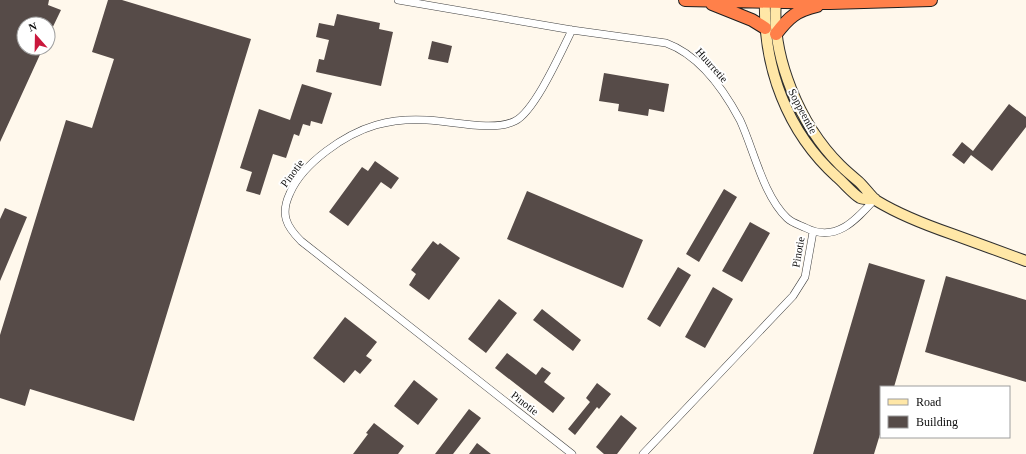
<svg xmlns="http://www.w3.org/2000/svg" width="1026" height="454" font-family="'Times New Roman',serif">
  <rect width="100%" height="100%" fill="#fff8ec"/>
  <path fill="#564b48" d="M0,0H49L48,5L61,10L48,37V24H24V48H43L0,142Z
    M108,0H122L251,39L134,421L30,389L25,406L0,398V335L66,120L92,128L114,59L92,52Z
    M337,14L380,23L379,29L393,32L381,86L316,72L319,59L324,60L329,40L316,37L319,23L334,26Z
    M432,41L452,46L448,63L428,59Z
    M604,73L669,84L664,112L649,109L648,116L618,111L619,104L599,101Z
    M302,84L332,93L322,124L311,121L310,126L303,124L299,136L294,134L286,158L273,154L260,195L246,191L252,172L240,168L259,109L290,120Z
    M1009,104L1026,117V127L992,171L971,155L964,164L952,155L962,142L973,151Z
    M375,161L399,178L391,189L381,182L348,226L329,212L362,167L368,171Z
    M724,189L737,197L699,262L686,254Z
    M527,191L643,240L623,288L507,239Z
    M5,208L27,217L0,281V219Z
    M750,222L770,233L742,282L722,271Z
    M433,241L438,245L440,243L460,258L429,300L409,285L416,274L411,270Z
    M869,263L925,280L894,387H881V431L874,454H813Z
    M678,267L691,275L660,327L647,319Z
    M946,276L1026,300V382L925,352Z
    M713,287L733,299L705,348L685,337Z
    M499,299L517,313L486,353L468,339Z
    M542,309L581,340L573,351L533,320Z
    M345,317L377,342L366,356L372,360L360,374L355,370L344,383L313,358Z
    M507,353L536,375L542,367L551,373L544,382L565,398L553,413L495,368Z
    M414,380L438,399L418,425L394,406Z
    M597,383L611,394L599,409L597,407L575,435L568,429L590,402L586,398Z
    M469,409L481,418L453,454H435Z
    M621,415L637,428L617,454H604L596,447Z
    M374,423L404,446L398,454H353L368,434L366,433Z
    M477,443L491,454H469Z"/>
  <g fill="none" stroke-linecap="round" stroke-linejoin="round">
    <defs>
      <path id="street" d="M398,0L572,30L666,43C699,55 724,90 740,120C754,150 763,195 787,218C792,223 800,225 806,228C836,243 856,220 875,199
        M572,454L301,241C286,226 280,214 290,193C303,163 345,134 376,125C393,120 410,119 427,120C451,121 494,132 515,121C535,111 561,52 572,30
        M643,454L793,296L805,277L813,232"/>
      <path id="secondary" d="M765,0C763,67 787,132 837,177C844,183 853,194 860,198C864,200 871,199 875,199
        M776,0C771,57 800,125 840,165C846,171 852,176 858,181C864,186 872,198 877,201C900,215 926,225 952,234C977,243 1001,252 1026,261"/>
      <path id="highway" d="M685,0L830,3L931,0
        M712,4L752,20L765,28
        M776,34C789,17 796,11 817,6"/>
    </defs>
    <use href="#street" stroke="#404040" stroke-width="8"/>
    <use href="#secondary" stroke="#2f2f2f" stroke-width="12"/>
    <use href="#highway" stroke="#1e1e1e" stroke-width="14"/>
    <use href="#street" stroke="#fff" stroke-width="7"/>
    <use href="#secondary" stroke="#ffe7a7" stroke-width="10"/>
    <use href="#highway" stroke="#ff804a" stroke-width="12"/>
  </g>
  <g text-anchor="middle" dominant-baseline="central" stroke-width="4" stroke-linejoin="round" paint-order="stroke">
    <g font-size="11" fill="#0d0d0d" stroke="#fff">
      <text transform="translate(712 65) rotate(48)">Huurretie</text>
      <text transform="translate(803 111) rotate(62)">Soppeentie</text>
      <text transform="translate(292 173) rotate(-54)">Pinotie</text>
      <text transform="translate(798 252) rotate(-80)">Pinotie</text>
      <text transform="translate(525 403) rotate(38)">Pinotie</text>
    </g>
  </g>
  <rect x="880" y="386" width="130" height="52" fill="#ffffff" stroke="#9e9e9e"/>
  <rect x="888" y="399" width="20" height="6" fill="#ffe7a7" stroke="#9e9e9e"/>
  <text x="916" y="406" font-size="12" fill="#0d0d0d">Road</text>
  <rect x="888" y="416" width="20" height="12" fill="#564b48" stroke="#9e9e9e"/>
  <text x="916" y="426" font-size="12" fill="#0d0d0d">Building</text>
  <g transform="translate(36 36) rotate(340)"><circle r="19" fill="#ffffff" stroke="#9e9e9e"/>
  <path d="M0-3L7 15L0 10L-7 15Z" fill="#ca173c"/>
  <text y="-6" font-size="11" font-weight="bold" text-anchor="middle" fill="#0d0d0d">N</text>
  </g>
</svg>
